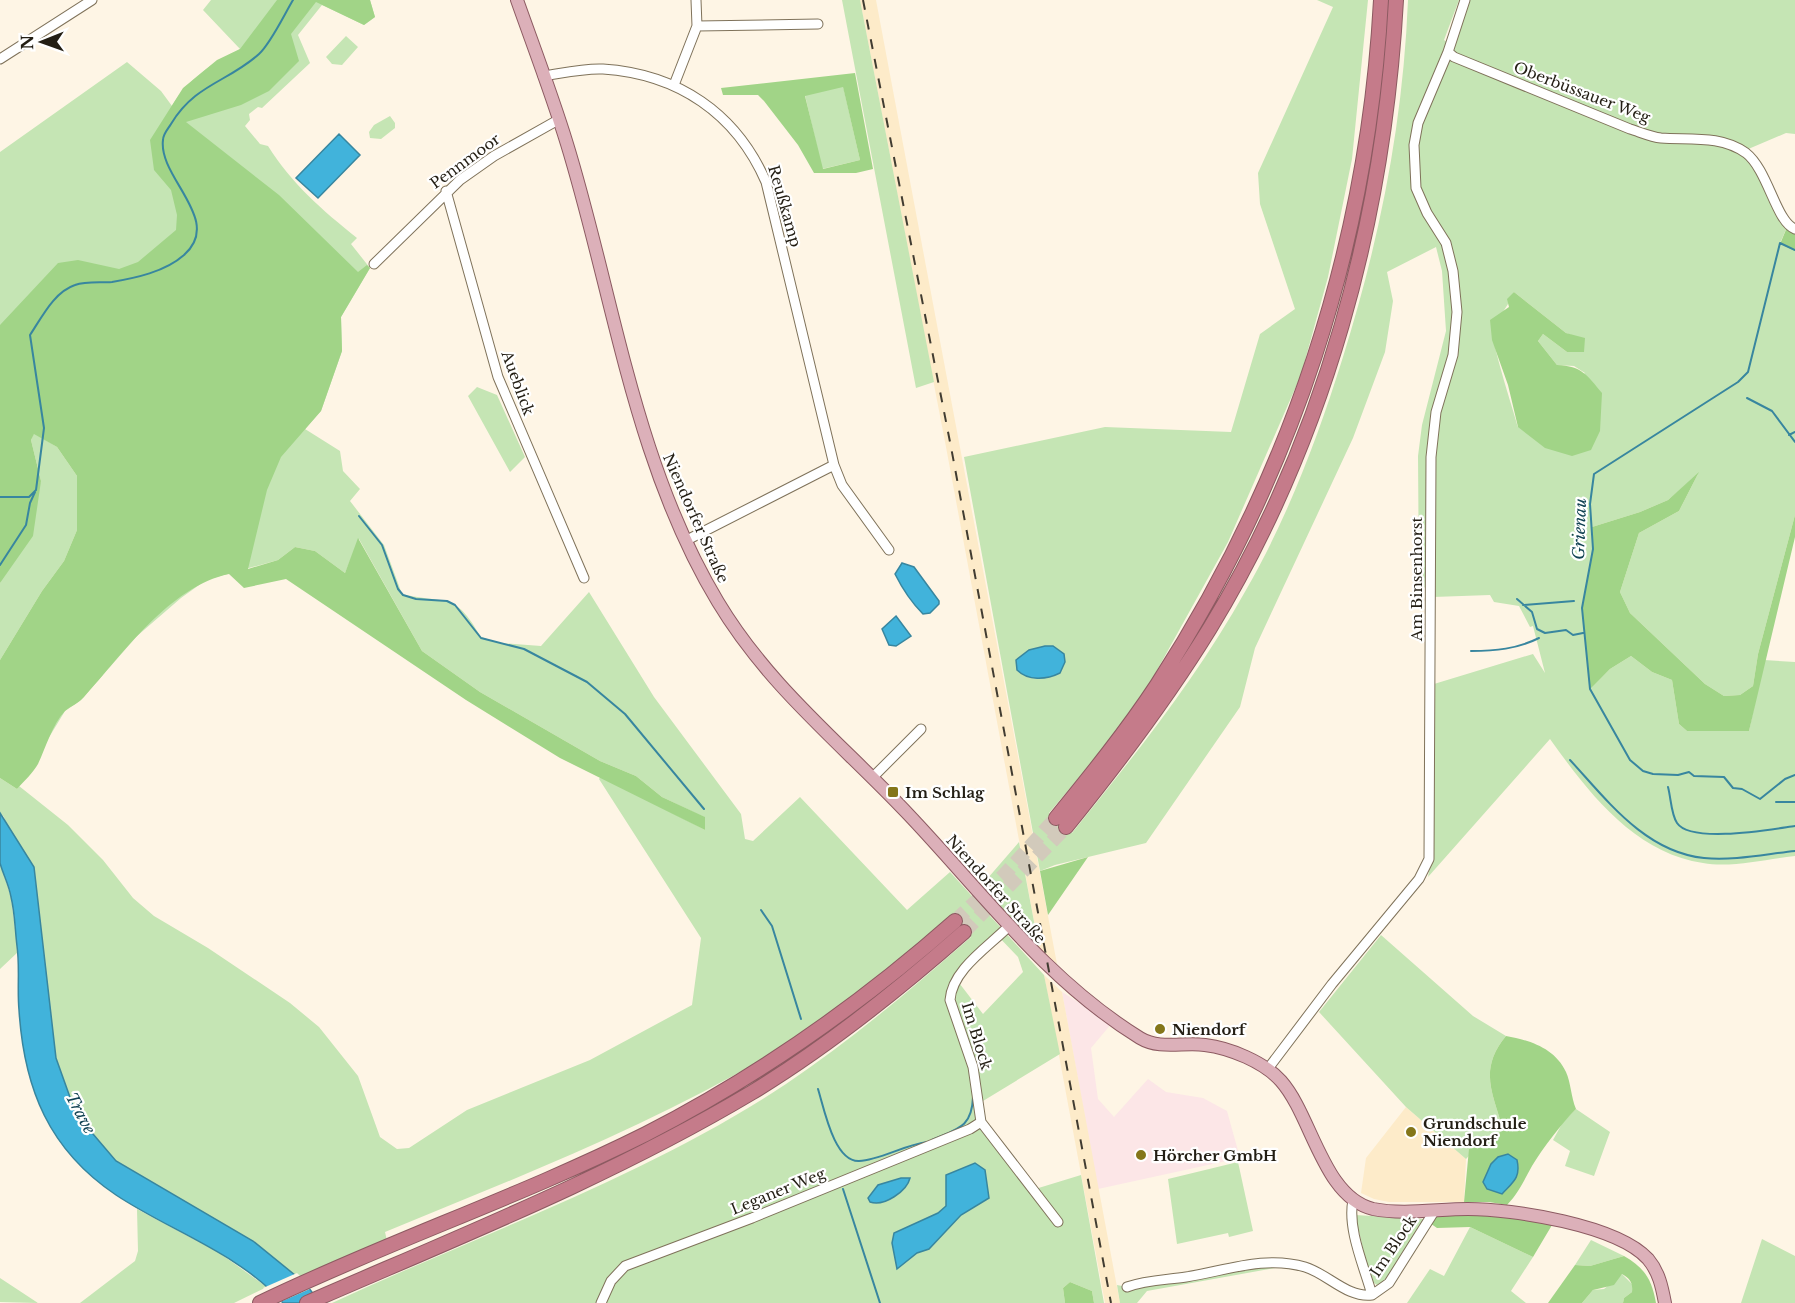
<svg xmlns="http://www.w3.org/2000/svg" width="1795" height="1303" font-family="'Libre Baskerville',serif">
  <rect width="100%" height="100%" fill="#fef5e5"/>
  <path fill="#fce6e7" d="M1062,992L1112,1023L1091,1048L1098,1099L1114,1117L1148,1079L1166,1092L1203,1098L1227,1111L1240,1158L1098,1189Z"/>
  <path fill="#fdebc9" d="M860,0H876L1057,964L1039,948L946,447Z
    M1044,975L1062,992L1120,1303H1105Z
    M1406,1107L1466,1159L1464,1202H1389L1374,1199L1361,1193L1366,1158Z"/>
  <path fill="#c5e5b4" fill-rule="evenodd" d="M211,0H370L375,17L364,25L322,5L298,35L310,63L262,108L258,107L249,114L250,120L245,126L260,144L268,146C292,184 322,210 357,238L351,244L370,268L341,317L342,351L321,411L305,429L340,451L343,471L360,489L350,501L384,545L402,594C448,605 454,590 481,637L500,643L541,646L589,592L654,697L741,814L745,839L753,841L800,797L907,910L950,872L1044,975L1060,1054L983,1101L982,1113L986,1135L1032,1190L1081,1175L1104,1303H1094L1092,1291L1070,1282L1063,1288L1065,1303H332C483,1233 647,1176 786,1084C851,1040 912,989 971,937L951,915C915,948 877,985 837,1012C698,1108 540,1168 385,1232L389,1249L306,1284L253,1241L116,1161L76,1114L56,1058L4,817L0,813V778L17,789L19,786L68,825L103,860L133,898L154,916L208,948L290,1003L319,1027L358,1076L380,1137L397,1149L409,1148L467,1110L590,1060L692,1005L701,938L599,779L601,776L705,830L704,817L662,797L636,776L600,761L480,692L422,651L359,539L345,573L315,551L295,547L278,560L206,580L181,598L137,636L81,700L65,711L48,739L113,488L19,406L0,499V152L127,62L161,91L172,106C188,79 212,63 240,49L203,10ZM995,933L1018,957L1023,972L983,1014L953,975Z
    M842,0H860L934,382L916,388Z
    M1317,0H1368L1352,159L1328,277L1301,375L1228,542L1151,681L1103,749L1049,813L1072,833C1135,755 1197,678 1246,590C1288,517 1318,437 1343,357C1380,238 1403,124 1408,0H1459L1444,40L1455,47L1456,36L1470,0H1795V134L1786,133L1746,150L1788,225L1780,243L1795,250V515L1758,654L1753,686L1740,695L1724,696L1705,684L1630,613L1620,592L1639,533L1679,511L1698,474L1668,500L1640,512L1592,527L1593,549L1582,608L1590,688L1610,669L1631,656L1652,672L1672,680L1679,724L1687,731H1749L1764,660L1795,662V856C1766,859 1732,868 1703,863C1634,853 1588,792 1550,739L1428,877L1433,850L1434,684L1533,654L1545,673L1533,626L1530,627L1519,606L1494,602L1490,595L1433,597V586L1419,588L1418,456L1422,425L1446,331L1442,271L1436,247L1387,272L1393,301L1385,352L1353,438L1255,648L1240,707L1146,843L1055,865L1040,871L964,457L1105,427L1231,432L1260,334L1295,309L1260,204L1258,173L1333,7ZM1514,292L1566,333L1579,338L1567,352L1543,334L1538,341L1557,365L1574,366L1585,373L1518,427C1514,412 1489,336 1493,328C1499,315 1509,306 1514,292Z
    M346,36L358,47L342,65L332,64L326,57Z
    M843,86L860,160L822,169L805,95Z
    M390,116L395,123V128L381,139L370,138L369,132L374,125Z
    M477,387L497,395L525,457L510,472L468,396Z
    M34,433L57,447L77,476V530L64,561L42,591L0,660V583L41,481L31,440Z
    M1019,842L1039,948L981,886Z
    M0,863L11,897L18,952L0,969Z
    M1381,935L1473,1016L1506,1036C1478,1070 1493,1093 1503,1130L1483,1141L1466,1159L1406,1107L1319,1012Z
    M1576,1109L1610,1132L1594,1176L1565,1166L1570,1151L1553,1140L1563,1122Z
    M1238,1162L1253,1231L1229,1237L1228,1233L1177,1244L1168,1179Z
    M137,1209L218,1252L267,1287L234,1303H80L135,1261L138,1251Z
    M1355,1215L1424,1219L1384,1282L1377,1285L1371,1281Z
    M1470,1227L1533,1257L1511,1291L1526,1303H1407L1430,1269L1444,1276Z
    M1762,1239L1795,1256V1303H1741Z
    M1591,1240L1624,1256L1590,1266L1575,1265Z
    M1286,1266L1147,1291L1137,1303H1120L1117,1285L1127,1287L1246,1268Z
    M1622,1274L1633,1285L1632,1292L1624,1298L1623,1303H1582L1593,1290L1604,1289Z
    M0,1278L38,1303L0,1302Z"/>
  <path fill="#a1d487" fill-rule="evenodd" d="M277,0H370L375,17L364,25L316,2L291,34L299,61L269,91L241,105L186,122L279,195L358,272L367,265L370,268L341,317L342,351L321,411L281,457L267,490L248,569L278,560L295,547L315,551L345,573L358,538L422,651L480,692L600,761L636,776L662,797L705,817V830L560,758L466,700L286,579L244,588L229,574C170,586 122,655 84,697C79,703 71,706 65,711C52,725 46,747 38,764C33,773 24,781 17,789L0,778V660L42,591L64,561L77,530V476L57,447L34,434L31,440L41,481L33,536L0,583V325L58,263L78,260L119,269L138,262L176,230L177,215L171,190L154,170L150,140L183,88L217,60L240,49Z
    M855,73L873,169L856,173H814L798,145L764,101L758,95H723L721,88ZM843,87L860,160L823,169L805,96Z
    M1788,225L1795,229V251L1780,244Z
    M1514,292L1566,333L1585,338L1584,352H1567L1543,334L1538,341L1557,365C1582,366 1587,375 1602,393L1600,431L1591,450L1572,456L1545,448L1518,427L1508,385L1492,340L1490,320L1509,307L1507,299Z
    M1699,472L1679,511L1639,533L1620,592L1630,613L1705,684L1724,696L1740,695L1753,686L1758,654L1795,515V537L1749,731H1687L1679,724L1672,680L1652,672L1631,656L1610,669L1590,689L1582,608L1593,549L1592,527L1640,512L1668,500Z
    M1088,857L1048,915L1040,871Z
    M1506,1036C1529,1040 1555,1048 1566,1072C1571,1083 1571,1097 1576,1109C1561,1124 1543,1148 1532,1166C1524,1180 1519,1193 1507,1205L1489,1202H1464L1469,1149C1479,1140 1492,1138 1503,1130C1493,1093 1478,1070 1506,1036Z
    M1490,1210L1555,1220L1533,1257L1470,1227L1437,1228L1424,1219L1440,1213Z
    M1624,1256C1645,1268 1652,1280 1656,1303H1623L1624,1298L1632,1292C1633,1282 1630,1279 1622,1274L1614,1285L1593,1290L1582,1303H1548L1575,1265L1590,1266Z
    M1070,1282L1092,1291L1094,1303H1065L1063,1288Z"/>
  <path fill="#41b3db" stroke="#38869f" stroke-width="1.5" d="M339,134L360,155L318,198L296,178Z
    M902,563L914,567L939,601V604L930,613L923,614C912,603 902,588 895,574Z
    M896,616L911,636L896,646L889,645L882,629Z
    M1045,646H1053L1064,654L1065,662L1060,673C1046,680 1028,681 1017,670L1016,660L1029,650Z
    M0,813L34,867L56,1058L76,1114L116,1161L253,1241L306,1284L320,1303H283C239,1253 170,1231 116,1195C49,1150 24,1089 19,1010C17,989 20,967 17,946C15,930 15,913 11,897C9,885 3,874 0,863C0,848 0,828 0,813Z
    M1508,1154L1517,1160C1521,1178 1513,1182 1502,1194L1487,1189L1483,1182L1491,1164L1498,1157Z
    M975,1163L985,1170L989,1198L961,1215L929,1249L917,1253L897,1269L892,1243L894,1233L938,1213L946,1206V1175Z
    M901,1178H910C907,1191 884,1207 870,1202L868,1198L878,1185Z"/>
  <path fill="#fef5e5" d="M297,1273L312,1288L278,1303L263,1288Z"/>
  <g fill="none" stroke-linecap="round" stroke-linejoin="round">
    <path stroke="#38869f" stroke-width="2" d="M1795,250L1780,243L1748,372L1738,382L1594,474L1590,504L1593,549L1582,608L1590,689L1630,760L1643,771L1653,774L1678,775L1689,772L1694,776L1724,777L1733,788L1742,789L1760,799L1785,779L1795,775
      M1747,398L1772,411L1795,442
      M1789,435L1795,432
      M0,497H29L36,490L44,428L30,335C42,317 54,292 75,285C86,281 100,283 112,282C135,278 165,272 184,255C224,220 158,178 163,140C163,134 168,129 171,124C195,84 228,82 259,54C271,43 284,15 293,0
      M359,516L382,545L398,589L403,595L416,599L447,601L455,605L481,638L524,649L587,682L625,714L704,809
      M0,565L26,525L30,503L35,492
      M1517,599L1532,612L1537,629L1545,633L1566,630L1573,635L1583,633
      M1523,605L1574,601
      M1471,651C1495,651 1517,649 1539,638
      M1570,760C1607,800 1645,852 1704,858C1733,861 1766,854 1795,851
      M1668,787C1671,798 1671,814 1677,823C1691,844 1773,829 1795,826
      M1776,802H1795
      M761,910L772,926L801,1019
      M818,1089C824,1108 834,1162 859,1161C880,1160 904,1145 927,1142
      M932,1140C957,1129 972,1128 973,1097
      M843,1189L880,1303"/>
    <path stroke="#d2cabb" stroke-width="14" stroke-dasharray="14 7" stroke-linecap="butt" d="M955,921L1004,875L1056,818
      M964,932L1066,827"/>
    <defs>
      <path id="minor" d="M697,26L818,24
        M1448,52L1454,57L1630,129C1640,132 1651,137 1661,138C1690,140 1721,135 1746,153C1768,170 1776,222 1795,229
        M0,59L92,0
        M543,76C563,73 584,68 603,69C678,74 736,113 766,182L834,465L687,540
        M674,85L697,26L696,0
        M446,191L498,377L584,578
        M374,264L460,180L494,156L558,120
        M834,465L842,485L889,550
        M872,778L921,729
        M1008,927C988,947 952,970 950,1000L973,1067L981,1122L1058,1222
        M1267,1070L1332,984L1419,879L1429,859L1431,457L1436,412L1453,355L1457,312L1453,271L1446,243L1427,213L1416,188L1414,145L1418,123L1448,52L1465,0
        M1353,1200C1347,1229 1364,1266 1372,1295
        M1127,1287C1146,1280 1166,1280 1186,1277C1225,1271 1265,1255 1305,1267C1328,1274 1347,1298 1372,1295L1389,1283L1435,1210
        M601,1303L611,1281L625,1266L752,1218L970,1129L981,1122"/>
      <path id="major" d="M517,0C534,48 552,95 567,144C614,297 634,463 718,602C769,687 842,744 908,814C983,893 1046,980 1140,1038C1160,1050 1183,1042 1205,1045C1230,1048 1264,1062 1281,1081C1312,1116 1323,1197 1373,1209C1403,1215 1438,1209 1468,1209C1513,1209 1617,1225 1648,1259C1659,1272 1662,1287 1665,1303"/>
      <path id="highway" d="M1056,818C1091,775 1126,732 1157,685C1291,478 1368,246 1381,0
        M1066,827C1118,763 1167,698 1210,628C1325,439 1384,220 1396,0
        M260,1303C386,1242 520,1197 646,1134C759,1076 860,1005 955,921
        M307,1303C456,1238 610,1177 751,1093C827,1047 897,991 964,932"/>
    </defs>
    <use href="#minor" stroke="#7f725a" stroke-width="11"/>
    <use href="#major" stroke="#8c5a61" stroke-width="14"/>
    <use href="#highway" stroke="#8c5a61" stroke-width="16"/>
    <use href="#minor" stroke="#fff" stroke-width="9"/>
    <use href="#major" stroke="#dcb0b9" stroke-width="12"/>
    <use href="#highway" stroke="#c57b8a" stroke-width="14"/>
    <path stroke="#413c31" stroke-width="2" stroke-dasharray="10 10" stroke-linecap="butt" d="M863,0L951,447L1111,1303"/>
  </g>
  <g fill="#847619" stroke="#fff" stroke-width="2">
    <rect x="887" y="786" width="12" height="12" rx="3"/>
    <circle cx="1160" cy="1029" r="6"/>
    <circle cx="1411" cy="1132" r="6"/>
    <circle cx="1141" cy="1155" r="6"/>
  </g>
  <g text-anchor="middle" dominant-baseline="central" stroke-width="4.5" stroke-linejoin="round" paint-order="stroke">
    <g font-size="15" fill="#231e14" stroke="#fff">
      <text transform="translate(1582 92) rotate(21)">Oberbüssauer Weg</text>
      <text transform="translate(465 161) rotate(-36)">Pennmoor</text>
      <text transform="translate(785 206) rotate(74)">Reußkamp</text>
      <text transform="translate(518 383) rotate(70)">Aueblick</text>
      <text transform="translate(696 518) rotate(66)">Niendorfer Straße</text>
      <text transform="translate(1416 579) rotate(-90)">Am Binsenhorst</text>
      <text transform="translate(996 889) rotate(48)">Niendorfer Straße</text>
      <text transform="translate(977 1036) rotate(73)">Im Block</text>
      <text transform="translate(778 1191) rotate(-22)">Leganer Weg</text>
      <text transform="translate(1393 1246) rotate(-56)">Im Block</text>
    </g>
    <g font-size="15" font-weight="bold" fill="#231e14" stroke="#fff" text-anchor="start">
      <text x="905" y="792">Im Schlag</text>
      <text x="1172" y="1029">Niendorf</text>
      <text x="1423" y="1123">Grundschule<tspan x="1423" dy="17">Niendorf</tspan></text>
      <text x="1153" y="1155">Hörcher GmbH</text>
    </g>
    <g font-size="16" font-style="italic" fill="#114253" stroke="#fff">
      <text transform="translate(1579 529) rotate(-88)">Grienau</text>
      <text transform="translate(81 1113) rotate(62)">Trave</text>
    </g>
  </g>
  <g transform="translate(42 42) rotate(269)" stroke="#ffffff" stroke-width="4.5" paint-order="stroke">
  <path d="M0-4.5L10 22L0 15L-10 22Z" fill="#231e14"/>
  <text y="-9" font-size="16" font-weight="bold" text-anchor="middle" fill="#231e14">N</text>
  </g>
</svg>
